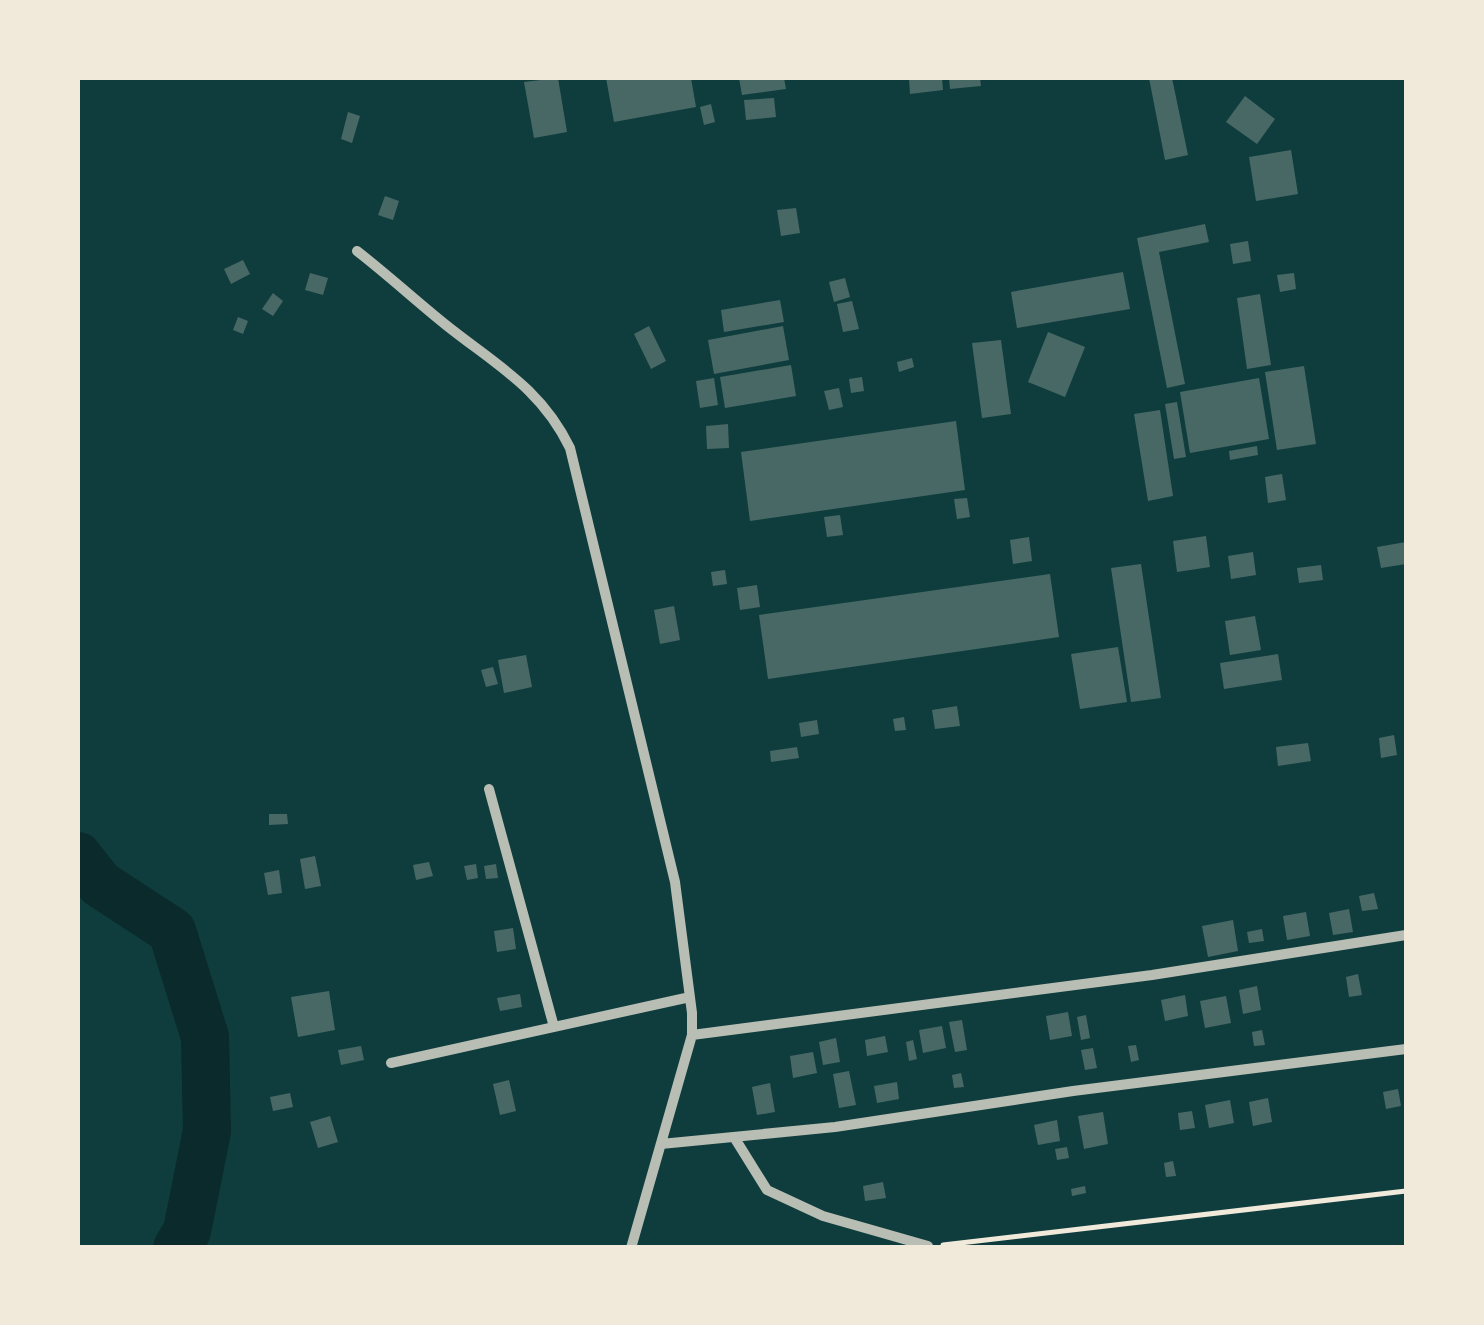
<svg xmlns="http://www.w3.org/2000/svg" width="1484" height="1325" font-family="Bitter,serif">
  <rect width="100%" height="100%" fill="#0f3d3e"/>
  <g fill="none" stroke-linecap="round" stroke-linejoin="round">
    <path stroke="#0a2a2b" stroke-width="48" d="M78,856L100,884L172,931L205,1037L207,1131L187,1231L177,1248"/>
  </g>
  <path fill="#486865" d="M558,78L567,132L534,138L524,82Z
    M606,78H691L696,107L614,122Z
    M739,78H784L786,89L742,95Z
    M909,78H942L943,90L910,94Z
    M949,78H980L981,86L950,89Z
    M1149,78H1172L1188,155L1165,160Z
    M1245,96L1275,119L1257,144L1226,122Z
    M774,98L776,117L746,120L744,100Z
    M711,104L715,122L704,125L700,107Z
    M348,112L360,116L352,143L341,139Z
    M1291,150L1298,194L1256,201L1249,157Z
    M385,196L399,201L393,220L378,215Z
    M796,208L800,233L781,236L777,210Z
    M1205,224L1209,242L1159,252L1185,384L1167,388L1137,238Z
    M1248,241L1251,261L1233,264L1230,244Z
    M243,260L250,274L231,284L224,269Z
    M1123,272L1130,309L1017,328L1011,292Z
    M310,273L328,278L323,295L305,290Z
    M1294,273L1296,289L1280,292L1277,275Z
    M845,278L850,297L834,302L829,282Z
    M273,293L283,301L273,316L262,309Z
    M1260,294L1271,365L1247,369L1237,298Z
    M780,300L784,322L724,332L721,310Z
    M852,301L859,329L843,332L837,304Z
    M238,317L248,321L243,334L233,330Z
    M649,326L666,361L651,369L634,334Z
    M783,326L789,360L714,374L708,340Z
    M1048,332L1085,347L1065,397L1028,382Z
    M1001,340L1011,414L982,418L972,343Z
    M912,358L914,367L899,372L897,362Z
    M791,365L796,396L725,408L720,377Z
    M1304,366L1316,444L1277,450L1265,372Z
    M862,377L864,391L851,393L849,379Z
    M714,378L718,405L700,408L696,381Z
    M1259,378L1269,439L1190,453L1180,392Z
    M839,388L843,407L829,410L824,391Z
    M1177,402L1186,457L1174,459L1165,404Z
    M1160,410L1173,496L1148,501L1134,414Z
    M956,421L965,490L750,521L741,452Z
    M728,424L729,448L707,449L706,426Z
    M1257,446L1258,455L1230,460L1229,451Z
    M1282,474L1286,500L1268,503L1265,477Z
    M967,498L970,517L957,519L954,499Z
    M840,515L843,535L827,537L824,517Z
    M1206,536L1210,567L1177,572L1173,541Z
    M1029,537L1032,561L1013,564L1010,540Z
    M1406,542V564L1381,568L1377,547Z
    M1253,552L1256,575L1231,579L1228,556Z
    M1141,564L1161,698L1131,702L1111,568Z
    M1321,565L1323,580L1299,583L1297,568Z
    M725,570L727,584L713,586L711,572Z
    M1050,574L1059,637L768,679L759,615Z
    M757,585L760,607L740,610L737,588Z
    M674,606L680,640L660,644L654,610Z
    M1255,616L1261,650L1230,655L1225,621Z
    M1118,647L1127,702L1080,709L1071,654Z
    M1278,654L1282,680L1224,689L1220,663Z
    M526,655L532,687L504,693L498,660Z
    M493,667L498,684L486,687L481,670Z
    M957,706L960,726L935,729L932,710Z
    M904,717L906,730L895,731L893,719Z
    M817,720L819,734L801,737L799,723Z
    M1394,735L1397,755L1381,758L1379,738Z
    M1308,743L1311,761L1278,766L1276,747Z
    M797,747L799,758L771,762L770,751Z
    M269,814H287L288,824L269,825Z
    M315,856L321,886L305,889L300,859Z
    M429,862L433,876L416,880L413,865Z
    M476,864L478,878L467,880L464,866Z
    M496,864L498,878L486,879L484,866Z
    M279,870L282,893L268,895L264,873Z
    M1374,893L1378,909L1362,911L1359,896Z
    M1349,909L1353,932L1333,935L1329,913Z
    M1306,912L1310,936L1287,940L1283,916Z
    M1233,920L1238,951L1208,957L1202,926Z
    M513,928L516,949L497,952L494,931Z
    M1262,929L1264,941L1249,943L1247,932Z
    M1358,974L1362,995L1349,997L1346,977Z
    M1257,986L1261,1010L1243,1014L1239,990Z
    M329,991L335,1030L298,1037L291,997Z
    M520,994L522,1007L500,1011L497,998Z
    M1185,995L1188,1016L1165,1021L1161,1000Z
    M1226,996L1231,1023L1205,1028L1200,1001Z
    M1068,1012L1072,1036L1050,1040L1046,1016Z
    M1086,1015L1090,1038L1081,1040L1077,1017Z
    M962,1020L967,1050L955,1052L949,1022Z
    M942,1026L946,1048L923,1053L919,1030Z
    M1262,1030L1265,1045L1254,1046L1252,1032Z
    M885,1036L888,1052L867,1056L865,1040Z
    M836,1038L840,1062L823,1065L819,1042Z
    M913,1040L917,1059L909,1061L906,1042Z
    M1136,1045L1139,1060L1131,1062L1128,1046Z
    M361,1046L364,1060L341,1065L338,1050Z
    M1093,1048L1097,1068L1085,1070L1081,1050Z
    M813,1052L817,1073L793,1078L790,1056Z
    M849,1071L856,1105L839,1108L833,1074Z
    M961,1073L964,1087L954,1088L952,1075Z
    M509,1080L516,1111L500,1115L493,1084Z
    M897,1082L899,1099L877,1103L874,1086Z
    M770,1083L775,1112L757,1115L752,1087Z
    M1398,1089L1401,1106L1386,1109L1383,1092Z
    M290,1093L293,1107L273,1111L270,1097Z
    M1268,1098L1272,1122L1253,1126L1249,1102Z
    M1230,1100L1234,1123L1209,1128L1205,1105Z
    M1192,1111L1195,1128L1180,1130L1178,1113Z
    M1103,1112L1108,1144L1084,1149L1078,1116Z
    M330,1116L338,1142L318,1148L310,1122Z
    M1057,1120L1060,1141L1038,1145L1034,1125Z
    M1067,1147L1069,1158L1057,1160L1055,1149Z
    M1173,1161L1176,1176L1166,1177L1164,1163Z
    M883,1182L886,1198L865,1201L863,1186Z
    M1085,1186L1086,1193L1072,1196L1071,1189Z"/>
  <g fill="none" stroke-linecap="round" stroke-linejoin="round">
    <path stroke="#f1e9da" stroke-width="5" d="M943,1245L1406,1191"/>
    <path stroke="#b8beb3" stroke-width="10" d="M357,251C388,275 416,301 446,325C496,365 541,388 570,448L675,882L692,1013V1035L631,1248
      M489,789L554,1027
      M692,1035L1152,975L1406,935
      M391,1063L690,997
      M734,1137L767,1190L823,1216L928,1246
      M661,1144L835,1127L1073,1091L1406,1049"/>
  </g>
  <rect width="1484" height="1325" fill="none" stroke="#f1e9da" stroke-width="160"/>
</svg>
